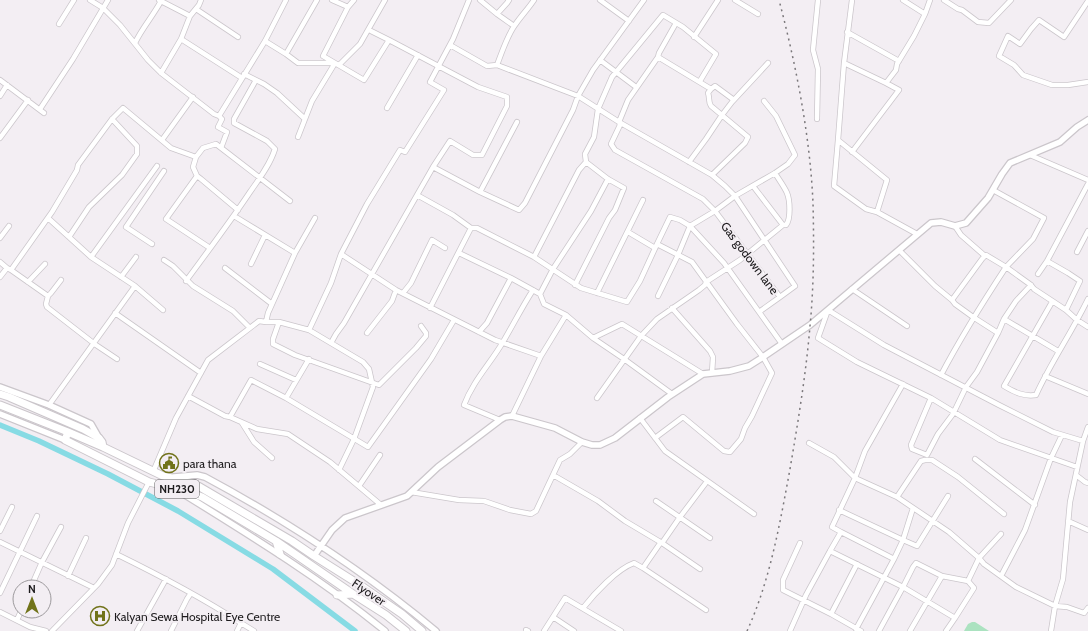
<svg xmlns="http://www.w3.org/2000/svg" width="1088" height="631" font-family="Cabin,sans-serif">
  <rect width="100%" height="100%" fill="#f3eef3"/>
  <path fill="#abe2c0" d="M972,622H975L989,631H964L968,624Z"/>
  <g fill="none" stroke-linecap="round" stroke-linejoin="round">
    <path stroke="#87dbe4" stroke-width="5.5" d="M0,425L39,441L108,474L178,511L273,569L355,631"/>
    <defs>
      <path id="minor" d="M90,0L103,8L120,25L148,60L161,73L214,114L219,116L265,41L286,0
        M159,0L190,16L199,5L201,0
        M480,0L497,14L514,26
        M600,0L629,21
        M735,0L758,14
        M852,0L844,63L838,140L887,180L877,212L917,234
        M903,0L925,14
        M944,0L958,9L962,10L978,22L989,23L1011,0
        M1088,1L1064,37L1039,20L1031,29L1020,44L1008,36L999,56L1014,65L1023,75L1052,85H1068L1088,82
        M348,7L354,0
        M196,9L238,37
        M497,14L507,3L509,0
        M676,23L659,53L658,57L711,89
        M59,24L74,0
        M371,31L389,40
        M847,32L899,61
        M694,37L718,0
        M181,39L242,78
        M265,41L286,54L298,63H333
        M135,43C142,28 153,16 161,1
        M450,45L487,66L497,65L578,96L619,122L712,175L725,186L735,196L795,286L780,297
        M286,54L317,0
        M658,57L628,100L619,122L620,125L611,144L615,150L703,199L715,211L780,297L759,312
        M600,60L636,87
        M844,63L886,83L899,90L852,152
        M339,65L360,44L385,0
        M497,65C502,52 507,36 515,25C521,16 528,9 534,0
        M161,73L181,39L190,16
        M244,74L264,84L277,93L305,119
        M0,80L44,113
        M886,83L896,70L897,64L914,36L925,14L930,0
        M0,96L7,85
        M764,101L776,116L795,155L788,164L775,173L735,196L715,211L690,226L724,263L782,344
        M387,108L418,55
        M40,109L73,59L108,0
        M219,116L222,119L218,127L227,132L221,148
        M817,119L818,69L813,50L818,0
        M298,137L312,101L335,63
        M0,138L28,100
        M162,140L193,97
        M838,140L834,186L866,209L877,212
        M1030,155L1088,180
        M689,162L706,139L722,115L732,102L768,63
        M433,167L480,192L519,210L525,203L573,110L578,96L593,70L644,0
        M712,175L745,143L748,137L711,106C708,102 710,98 708,93L711,89L715,86L734,100
        M197,176L193,167L196,157L203,148L216,144L290,201
        M753,186L783,225
        M993,190L1044,218L1033,239L1006,267L1031,285L1034,289L1066,310L1077,320L1088,327
        M480,192L517,122
        M417,195L453,215L471,228H477L534,257L581,288L627,302L640,281L657,244L692,262L737,324L763,357L772,373L752,416L745,428L741,439L730,452L724,451L683,417L655,438
        M234,216L295,253
        M48,218L91,257L135,286L163,310
        M955,226L961,235L985,256
        M628,232L655,248
        M69,237L89,207L122,175L137,154V146L112,119
        M0,238L9,226
        M152,244L126,227L164,171
        M657,244L670,217L680,220L690,226L678,255L658,296
        M210,248L166,219L197,176L201,179L238,210
        M899,250L935,286L952,300L955,304L973,317L998,333
        M1077,252L1088,231
        M459,253L511,278L540,294L544,304L566,315
        M341,254L367,204L400,150L405,152L444,90L430,82L453,39L469,0
        M91,257L157,166
        M534,257L579,170L586,162
        M164,260L173,266L193,286L233,311L250,328
        M1047,261L1068,273L1080,281L1066,310
        M0,262L7,268
        M251,264L265,235
        M225,268L272,304
        M11,270L48,296
        M1038,274L1047,261L1088,184
        M0,277L7,268L11,270L52,212L77,170L78,165L112,119L123,108L171,148L196,157
        M121,277L136,257
        M61,280L51,293L48,296L46,304L47,307L96,345L117,359
        M186,281C208,251 230,222 250,192C259,179 270,165 275,149L267,141L234,123V119L256,80
        M28,282L45,264
        M575,285L609,218L615,210L624,188L608,179L586,162L585,154L594,137L598,109L612,77L663,15L683,27L716,54L700,81
        M852,289L907,326
        M403,293L411,283L432,240L445,248
        M597,293L643,200
        M540,294L553,269L591,211L608,179
        M1052,302L1004,386C1014,392 1024,397 1036,395C1051,362 1072,332 1088,299
        M430,308L471,228
        M672,308L710,351L713,357L712,373
        M115,313L201,373
        M1004,319L1058,351
        M266,322L268,313L295,253L315,218
        M279,322L273,339V344L295,355L379,385L416,348L426,336V333L421,326
        M309,330L363,362L369,369L373,387L354,439L339,470
        M479,332L487,323L511,278
        M367,333L392,301L396,290
        M593,338L624,359L672,394
        M331,343L336,334L344,323L433,167L450,141L473,155H482L507,106V97L478,87L389,40L364,80L323,56L348,7L332,0
        M260,364L296,380
        M941,375C961,337 983,302 1006,267L986,255L982,259L952,300
        M1045,376L1088,394
        M188,396L225,416L230,417L257,429L288,434L330,462L381,505
        M286,398L309,359
        M597,398L641,336L657,319L699,290L705,285L706,282L740,260L783,225H786C791,219 790,200 787,193C784,186 779,180 775,173
        M931,398L911,445L912,449L927,455L938,434L953,414L966,387L977,372L998,333L1004,319L1016,301L1031,285
        M49,405L135,286
        M512,416L541,356
        M230,417L251,380L286,398L368,447L431,359L454,320
        M640,418L665,451L754,514
        M500,420L464,405C473,381 490,364 503,342C513,325 522,307 533,290
        M242,423L254,442L272,458
        M809,443L834,457L855,478L897,497L949,532L979,558L984,564L1016,587L1055,606L1063,579L1070,502L1083,441L1088,427
        M975,459L1035,505
        M1077,467L1000,440L931,398L857,362L818,338L828,310L884,345L999,405L1053,432L1083,441
        M153,472L176,418L208,360L259,321L266,322H279L309,330L331,283L341,254L396,290L495,340L541,356L566,315L593,338L622,324L703,374
        M553,475L598,501L625,521L662,543L700,569
        M1076,475L1085,482L1088,483
        M359,486L380,455
        M411,492L459,500L484,501L510,510L531,514L536,511L560,460L570,454L582,442
        M897,497L921,461L925,460H932L958,477L1004,514
        M656,501L710,538
        M839,510L903,540L917,546L948,496
        M1068,521L1088,530
        M0,531L12,507
        M841,532L894,559
        M0,542L94,588
        M662,543L680,517L705,484
        M800,543L783,580V590L831,614L861,631
        M830,551L841,532L832,527L855,478L865,451L903,384
        M116,554C159,575 201,597 241,623L237,631
        M643,568L661,542
        M68,576L86,538
        M1001,576L1025,530L1051,458L1062,435
        M31,587L42,562L61,527
        M0,593L37,516
        M583,608C594,594 617,569 634,563L643,568L706,610
        M0,612L30,627L46,631
        M831,614L857,564
        M553,617L574,631
        M17,620L21,611
        M241,623L254,631
        M856,629L894,559L903,540L913,508
        M52,631L98,584L112,565L128,523L149,482
        M137,631L166,579
        M171,631L187,599L191,593
        M526,631V630L528,631
        M544,631L565,598L621,631
        M790,631L806,595L830,551L903,587L955,618L974,588L968,581L979,558L1001,534
        M879,631L903,587L913,567L916,563L942,576L968,581
        M910,631L942,576
        M946,631L955,618
        M1051,631L1055,606L1067,607L1084,613L1088,608"/>
      <path id="tertiary" d="M0,387L49,405L91,424L99,438
        M0,414L65,440
        M174,477L197,475L205,477C287,521 365,572 436,631
        M177,490C248,534 320,578 385,631
        M314,556L332,530L345,518L407,496L438,467L500,420L505,417L512,416L555,428L582,442L592,445H600L615,438L668,397L703,374L730,371L749,366L763,357L810,325L931,223L941,222L955,226L966,223L988,198L1002,174L1010,163L1060,142L1077,127L1088,120"/>
      <path id="trunk" d="M0,394L9,397L83,429L99,438L102,442L103,447L163,476L193,483L292,541L314,556L360,585L402,614L422,631
        M0,405L68,432L65,440L149,482L186,491L202,497L276,541L353,594L386,615L406,631
        M68,432L103,447
        M276,541L280,554
        M337,595L353,594"/>
    </defs>
    <use href="#minor" stroke="#cbc6cb" stroke-width="6"/>
    <use href="#tertiary" stroke="#cbc6cb" stroke-width="8"/>
    <use href="#trunk" stroke="#cbc6cb" stroke-width="9"/>
    <use href="#minor" stroke="#fff" stroke-width="4.5"/>
    <use href="#tertiary" stroke="#fff" stroke-width="5.5"/>
    <use href="#trunk" stroke="#fff" stroke-width="7"/>
    <path stroke="#7a777a" stroke-width="1.5" stroke-dasharray="2 4" stroke-linecap="butt" d="M747,631C770,581 780,523 790,469C798,422 806,374 810,326C814,285 814,244 813,203C810,135 796,65 779,0"/>
  </g>
  <defs>
    <symbol id="civic-ring" viewBox="-11 -11 22 22"><circle r="9.5" fill="#f3eef3" stroke="#71731a" stroke-width="1.5"/><path d="M-.6-6.5H3V-4.5H.6V-3L4-1V1h2V6H-6V1h2V-1L-.6-3ZM-1.2 2.5V6h2.4V2.5Z" fill="#71731a"/></symbol>
    <symbol id="hospital-ring" viewBox="-11 -11 22 22"><circle r="9.5" fill="#f3eef3" stroke="#71731a" stroke-width="1.5"/><path d="M-5-5h3v3.5h4V-5h3V5h-3V1.5h-4V5h-3Z" fill="#71731a"/></symbol>
  </defs>
  <g fill-rule="evenodd">
    <use href="#civic-ring" x="158" y="452" width="22" height="22"/>
    <use href="#hospital-ring" x="89" y="605" width="22" height="22"/>
  </g>
  <g text-anchor="middle" dominant-baseline="central" stroke-width="4" stroke-linejoin="round" paint-order="stroke">
    <rect fill="#f3eef3" stroke="#5d5a5d" stroke-width="1" x="155" y="480" width="44" height="18" rx="3"/>
    <g font-size="11" font-weight="bold" fill="#1d1b1d">
      <text x="177" y="489">NH230</text>
    </g>
    <g font-size="12" fill="#1d1b1d" stroke="#f3eef3">
      <text transform="translate(750 258) rotate(53)">Gas godown lane</text>
      <text transform="translate(369 592) rotate(34)">Flyover</text>
    </g>
    <g font-size="12" fill="#1d1b1d" stroke="#f3eef3" text-anchor="start">
      <text x="183" y="463">para thana</text>
      <text x="114" y="616">Kalyan Sewa Hospital Eye Centre</text>
    </g>
  </g>
  <g transform="translate(32 599)"><circle r="19" fill="#f3eef3" stroke="#9d9a9d"/>
  <path d="M0-3L7 15L0 10L-7 15Z" fill="#71731a"/>
  <text y="-6" font-size="11" font-weight="bold" text-anchor="middle" fill="#1d1b1d">N</text>
  </g>
</svg>
